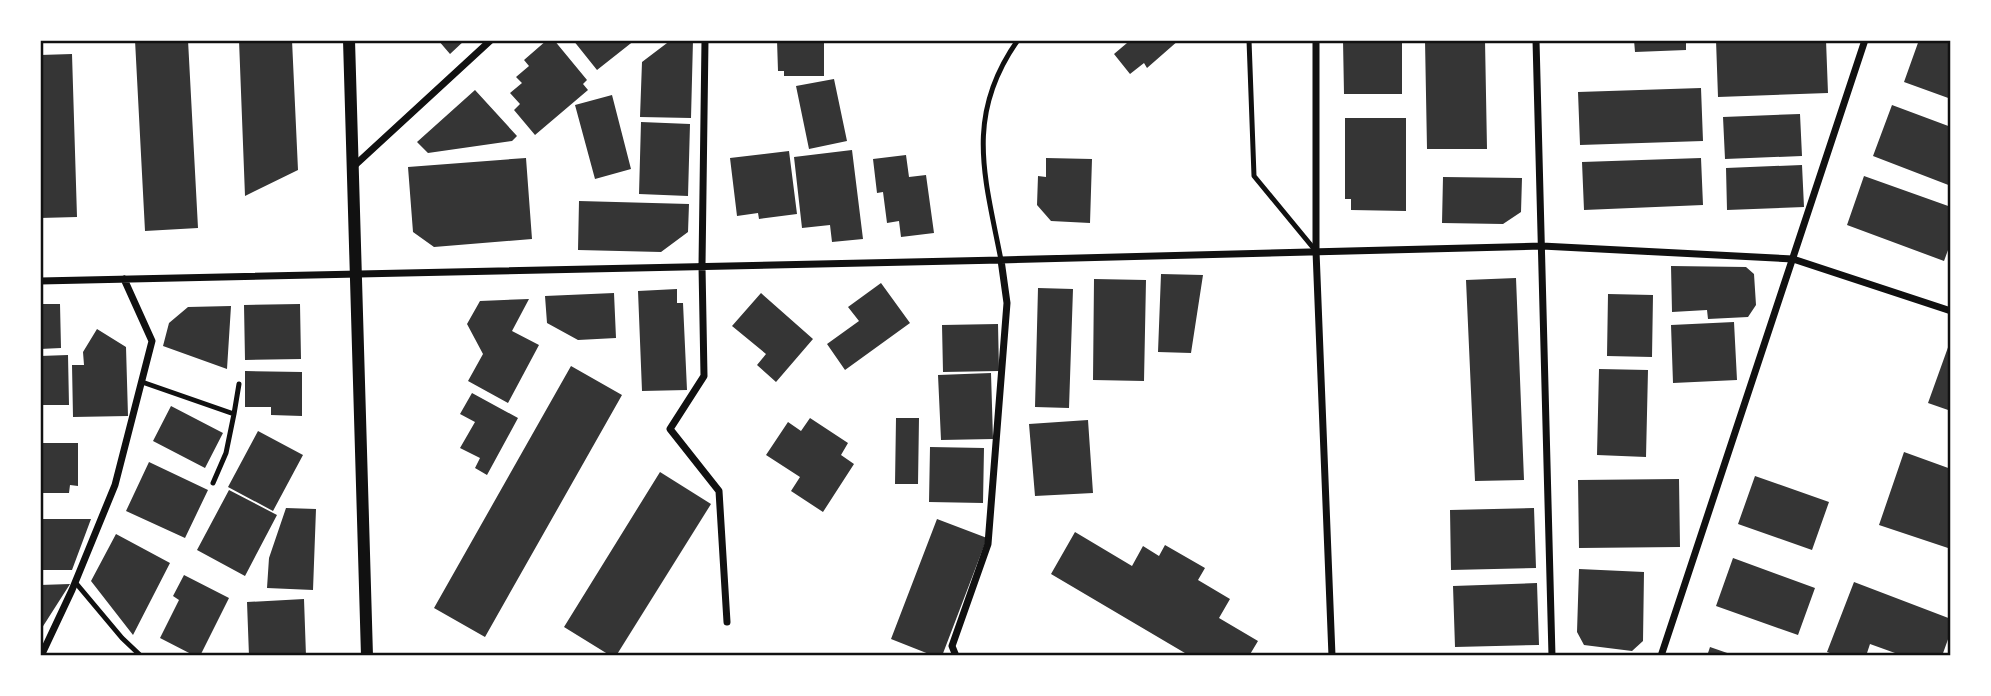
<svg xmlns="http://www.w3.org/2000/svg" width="1991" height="696" font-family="'Fira Sans',sans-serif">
  <rect width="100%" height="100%" fill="#fff"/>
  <path fill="#353535" d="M135,40H188L198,228L145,231Z
    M239,40H292L298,170L245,196Z
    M438,40H465L450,54Z
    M547,40H554L587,80L583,84L588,90L535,135L514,110L520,104L510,93L522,83L516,77L529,66L524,60Z
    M573,40H635L597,70Z
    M671,40H693L691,118L640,117L642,62Z
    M777,40H824V76H784V71H778Z
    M1124,40H1179L1147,68L1144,63L1130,74L1114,54L1127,43Z
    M1343,40H1402V94H1344Z
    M1425,40H1485L1487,149H1427Z
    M1634,40H1686V50L1635,52Z
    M1716,40H1826L1828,93L1718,97Z
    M1919,40H1945L1951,42V99L1904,82Z
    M72,54L77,217L40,218V55Z
    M834,79L847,141L809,149L796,86Z
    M1701,88L1703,141L1580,145L1578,92Z
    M475,90L517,136L512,141L428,153L417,142Z
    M612,95L631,169L595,179L575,105Z
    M1892,105L1951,127V186L1873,156Z
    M1800,114L1802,156L1725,159L1723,117Z
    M1345,118H1406V211L1351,210V199H1345Z
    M641,122L690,124L688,196L639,194Z
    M852,150L863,239L832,242L830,225L802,228L794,157Z
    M789,151L797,214L759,219L758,213L737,216L730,158Z
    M906,155L909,177L926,175L934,233L901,237L899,221L887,223L883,192L877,193L873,159Z
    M526,158L532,239L434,247L413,232L408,167Z
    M1046,158L1092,159L1090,223L1051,221L1037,205L1038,176L1046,177Z
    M1701,158L1703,205L1584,210L1582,162Z
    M1802,165L1804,207L1727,210L1726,168Z
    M1864,176L1951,207V242L1944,261L1847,225Z
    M1443,177L1522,178L1521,212L1503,224L1442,223Z
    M579,201L689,204L688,232L661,252L578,250Z
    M1671,266L1746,267L1754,274L1756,305L1748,317L1708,319L1707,310L1672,312Z
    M1161,274L1203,275L1191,353L1158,352Z
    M1516,278L1524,480L1475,481L1466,280Z
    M1094,279L1146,280L1144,381L1093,380Z
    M881,283L910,323L845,370L827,344L859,321L848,307Z
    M1038,288L1073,289L1069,408L1035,407Z
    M677,289V303H683L687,390L642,391L638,291Z
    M614,293L616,338L578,340L547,323L545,296Z
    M761,293L813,339L776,382L757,365L766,354L732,326Z
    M1608,294L1653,295L1652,357L1607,356Z
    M529,299L512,331L539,345L508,403L468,381L483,354L467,324L480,301Z
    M40,304H60L61,348L40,349Z
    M300,304L301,359L245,360L244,305Z
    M231,306L227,369L163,346L169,323L188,307Z
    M1734,322L1737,380L1673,383L1671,325Z
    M998,324L999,371L943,372L942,325Z
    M97,329L126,347L128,416L73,417L72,365H84L83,352Z
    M1951,339V411L1928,403Z
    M68,355L69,405H40V356Z
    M571,366L622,395L485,637L434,608Z
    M1599,369L1648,370L1646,457L1597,455Z
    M245,371L302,372V416L271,415V407H245Z
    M991,373L993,439L941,440L938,375Z
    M472,393L518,418L487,475L475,468L480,458L460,448L475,422L460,414Z
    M171,406L223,433L205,468L153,441Z
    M810,418L848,443L841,455L854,464L823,512L791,491L800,477L766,455L788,422L801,431Z
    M896,418H919L918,484H895Z
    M1088,420L1093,493L1035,496L1029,424Z
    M258,431L303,455L273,511L228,487Z
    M40,443H78V486L70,485L69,493H40Z
    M930,447L984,448L983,503L929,502Z
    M1904,452L1951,469V549L1879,525Z
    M149,462L208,490L185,538L126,511Z
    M660,472L711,504L616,656H611L564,627Z
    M1755,476L1829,502L1812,550L1738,524Z
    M1679,479L1680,547L1579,548L1578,480Z
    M229,490L277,515L245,576L197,550Z
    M286,508L316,509L313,590L267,588L269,558Z
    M1534,508L1536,568L1451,570L1450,510Z
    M40,519H91L72,570H40Z
    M937,519L987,538L942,656H934L891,639Z
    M1075,532L1132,566L1143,546L1159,556L1165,545L1205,568L1198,580L1230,599L1219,618L1258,641L1249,656H1190L1051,574Z
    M116,534L170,563L133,635L91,581Z
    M1733,558L1815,588L1798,635L1716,606Z
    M1579,569L1644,572L1643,641L1632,651L1584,645L1577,632Z
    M184,575L229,598L200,656H195L160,638L179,600L173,596Z
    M1854,582L1951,619V631L1942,656H1894L1895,653L1870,644L1866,656H1838L1827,652Z
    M1537,583L1539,645L1455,647L1453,586Z
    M70,584L40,631V585Z
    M304,599L306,656H249L247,602Z
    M1710,647L1733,655V656H1707Z"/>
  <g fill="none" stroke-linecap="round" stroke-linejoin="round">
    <path stroke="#111" stroke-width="5" d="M1249,40L1254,176L1315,250
      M1001,260C985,177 964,116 1018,40
      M142,382L234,414L239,384
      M213,483L226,453L234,414
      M75,582L122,638L141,656"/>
    <path stroke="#111" stroke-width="7" d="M705,40L702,266L704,376L670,429L719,491L727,622
      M1316,40V251L1332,656
      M1536,40L1552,656
      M353,167L491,40
      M40,281L1001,260L1542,246L1793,259L1951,311
      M41,656L72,590L115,485L152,341L124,279
      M956,656L952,646L988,544L1007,303L1001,260
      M1661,656L1865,40"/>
    <path stroke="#111" stroke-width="12" d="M349,40L367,656"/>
  </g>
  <rect width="1991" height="696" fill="none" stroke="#ffffff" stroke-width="84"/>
  <rect x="42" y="42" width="1907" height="612" fill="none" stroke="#111" stroke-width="2.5"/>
</svg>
